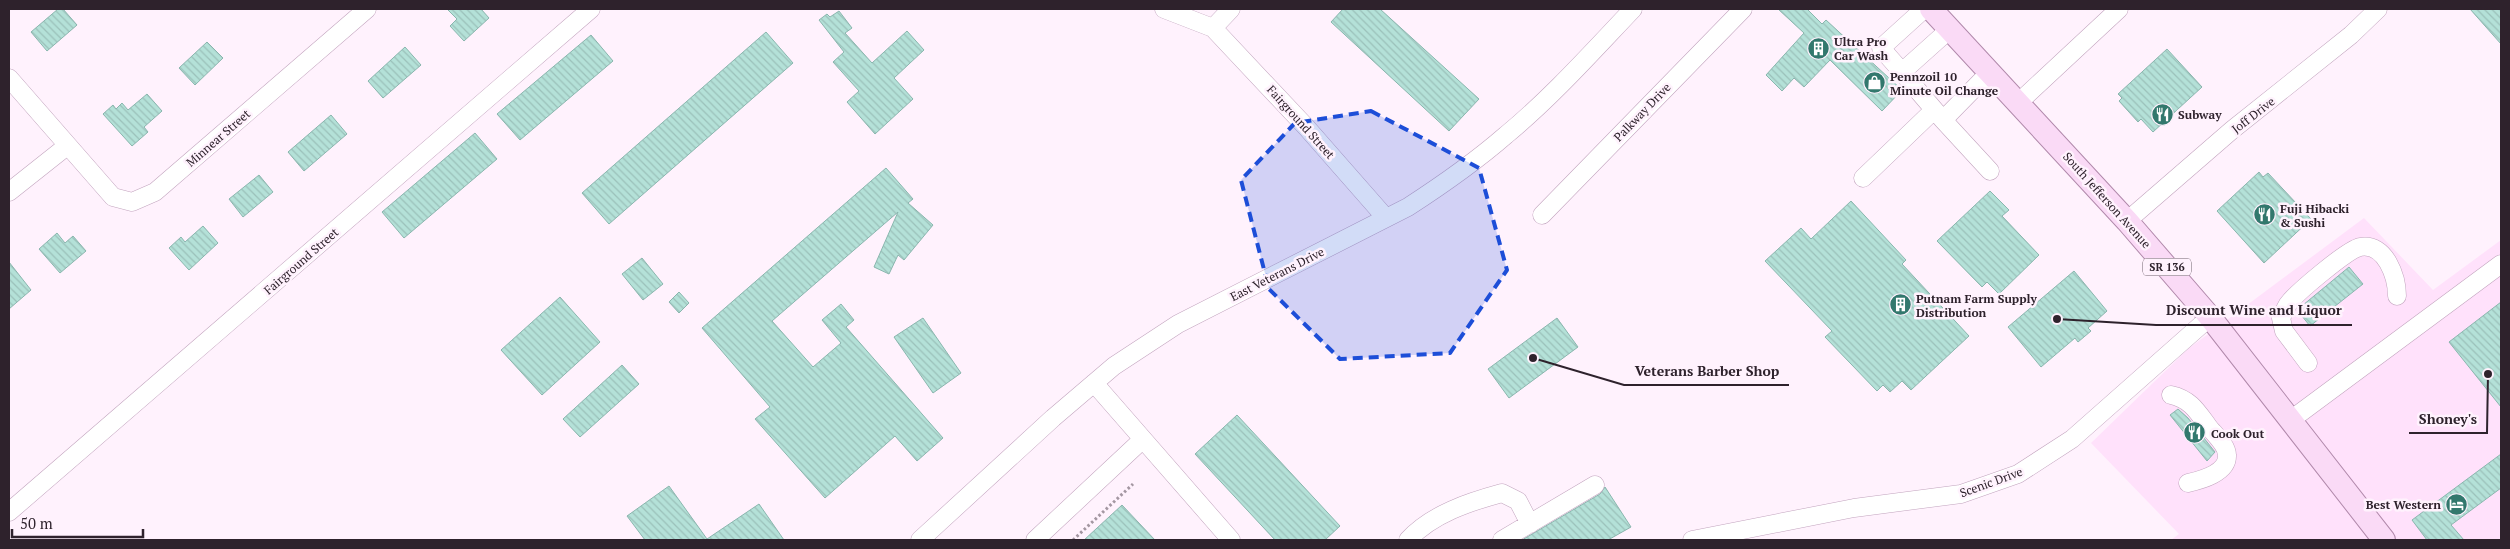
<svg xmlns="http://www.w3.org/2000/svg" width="2510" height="549" font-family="'PT Serif',serif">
  <defs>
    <pattern id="building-back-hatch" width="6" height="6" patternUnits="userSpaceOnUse" patternTransform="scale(1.25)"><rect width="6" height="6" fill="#b4e1d8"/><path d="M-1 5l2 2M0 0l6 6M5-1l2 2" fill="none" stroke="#9bc1ba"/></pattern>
  </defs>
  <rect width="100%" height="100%" fill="#fff2fd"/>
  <path fill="#ffe1fb" d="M2364,218L2433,290L2501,240V540H2171L2179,534L2091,443L2188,349Z"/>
  <path fill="url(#building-back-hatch)" stroke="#8ab6ae" d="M58,9H63L77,25L47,51L31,32Z
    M447,9H481L489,18L464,41L450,26L457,19Z
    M1343,9H1380L1479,99L1449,131L1331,22Z
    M1778,9H1807L1822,24L1826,20L1902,90L1882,111L1830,60L1804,87L1794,78L1782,91L1766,75L1804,33Z
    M2470,9H2501V44Z
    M839,11L852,28L845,33L872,63L907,31L924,50L894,78L913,99L875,134L847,102L859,91L833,62L844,52L819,20L827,14L830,17Z
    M766,32L793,63L609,224L582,193Z
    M591,35L613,61L520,140L497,114Z
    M207,42L223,58L195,85L179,68Z
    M405,47L421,65L383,98L368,81Z
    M2167,49L2202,87L2153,132L2141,119L2138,122L2119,101L2122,98L2118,94Z
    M147,94L162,111L144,127L148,132L132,146L103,114L113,105L116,109L122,103L128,110Z
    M331,115L347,134L304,171L288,152Z
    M475,133L497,159L404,238L382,212Z
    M886,168L913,199L908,203L933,225L904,260L898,255L889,274L874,267L898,212L772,321L813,367L841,343L822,320L841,304L854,320L846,327L943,438L917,461L895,436L825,498L755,419L770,407L702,328Z
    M2259,172L2263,177L2268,173L2311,219L2264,263L2217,211Z
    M259,175L273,192L243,217L229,199Z
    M1990,191L2009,210L2002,216L2039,255L1999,294L1987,282L1982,287L1937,241Z
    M1851,201L1906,260L1902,264L1969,336L1911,390L1902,381L1890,392L1883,385L1877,391L1825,337L1832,331L1765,261L1801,228L1811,239Z
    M203,226L218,243L189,270L169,248L181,237L185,242Z
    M57,233L65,243L73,236L86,251L60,273L39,249Z
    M642,258L663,284L643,300L622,274Z
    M9,262L31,290L9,309Z
    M2349,267L2363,284L2310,326L2297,310Z
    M2074,271L2107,311L2088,328L2091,331L2078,342L2075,338L2041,367L2008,327Z
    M679,292L689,303L679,313L669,302Z
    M560,297L600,342L542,395L501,350Z
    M2501,302V407L2449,342Z
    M923,318L961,373L933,393L894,337Z
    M1557,318L1578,347L1509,398L1488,369Z
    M622,365L639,384L580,437L563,419Z
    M2178,409L2188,418L2215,452L2207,461L2170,415Z
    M1237,415L1340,526L1325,540H1275L1195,454Z
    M2501,454V488L2451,525L2464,540H2427L2412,520Z
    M669,486L707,539L759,504L784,540H645L627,516Z
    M1605,487L1631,527L1608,540H1522L1600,494Z
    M1122,505L1155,540H1084Z"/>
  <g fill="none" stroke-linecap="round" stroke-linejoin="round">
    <defs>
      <path id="minor" d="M1164,9L1213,28L1307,128L1386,218
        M1924,9L1881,48L1902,72L1950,29
        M1213,28L1231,9
        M1902,72L1943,120L1990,72
        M9,78L113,197L132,202L155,192L367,9
        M2018,103L2119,9
        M1943,120L1990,171
        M1863,178L1934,110
        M9,192L67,146
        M1542,215L1743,9
        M2127,221L2232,130L2351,35L2378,9
        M2308,363L2284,331L2281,318C2283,314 2285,309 2288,304C2296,293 2347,250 2360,247C2386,242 2397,278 2397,296
        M1094,383L1231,540
        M2171,395C2190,399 2197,411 2208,426C2214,434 2227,445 2227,455C2228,473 2201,480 2188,483
        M2292,419L2501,264
        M9,512L591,9
        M920,540L1053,418L1114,366L1178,324L1408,207C1442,185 1475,162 1506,135C1552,97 1592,52 1633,9
        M1035,540L1142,440
        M1408,540C1432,514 1469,502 1502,493L1518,501L1530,524
        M1502,540L1595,485
        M1692,540L1854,508L1961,494L2018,474L2072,439L2210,317"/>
      <path id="major" d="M1931,9L2127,221L2210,317L2384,540"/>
    </defs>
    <use href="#minor" stroke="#c2a4be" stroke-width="19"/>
    <use href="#major" stroke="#b189ab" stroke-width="24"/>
    <path stroke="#a497a2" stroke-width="3" stroke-dasharray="2.5 2.5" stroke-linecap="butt" d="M1073,540L1133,484"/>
    <use href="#minor" stroke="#fff" stroke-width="18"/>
    <use href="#major" stroke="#fadaf6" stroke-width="22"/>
  </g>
  <path fill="#1d4ed8" fill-opacity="0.2" stroke="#1d4ed8" stroke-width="4" stroke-dasharray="10 6" stroke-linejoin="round" d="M1371,111L1479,168L1507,270L1450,353L1340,359L1269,289L1241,180L1295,123Z"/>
  <defs>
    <symbol id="building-disc" viewBox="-11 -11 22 22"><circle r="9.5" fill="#32786d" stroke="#fff2fd"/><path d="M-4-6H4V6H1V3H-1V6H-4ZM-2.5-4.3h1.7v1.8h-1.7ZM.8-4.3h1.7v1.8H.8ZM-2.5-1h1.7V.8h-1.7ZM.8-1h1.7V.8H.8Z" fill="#fff"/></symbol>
    <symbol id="shop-disc" viewBox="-11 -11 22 22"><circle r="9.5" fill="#32786d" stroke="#fff2fd"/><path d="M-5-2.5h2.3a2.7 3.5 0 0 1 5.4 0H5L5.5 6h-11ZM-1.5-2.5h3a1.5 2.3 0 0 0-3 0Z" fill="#fff"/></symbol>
    <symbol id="restaurant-disc" viewBox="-11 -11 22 22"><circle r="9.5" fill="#32786d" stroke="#fff2fd"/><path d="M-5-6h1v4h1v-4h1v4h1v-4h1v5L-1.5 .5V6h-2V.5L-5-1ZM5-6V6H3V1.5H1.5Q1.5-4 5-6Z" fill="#fff"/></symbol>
    <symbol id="hotel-disc" viewBox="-11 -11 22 22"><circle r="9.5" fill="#32786d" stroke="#fff2fd"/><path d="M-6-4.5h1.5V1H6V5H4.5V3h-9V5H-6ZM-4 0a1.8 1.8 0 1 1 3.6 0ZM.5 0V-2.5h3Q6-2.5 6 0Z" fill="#fff"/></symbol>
  </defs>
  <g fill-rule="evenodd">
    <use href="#building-disc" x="1806" y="36" width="25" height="25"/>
    <use href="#shop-disc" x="1862" y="70" width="25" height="25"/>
    <use href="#restaurant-disc" x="2150" y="102" width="25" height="25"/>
    <use href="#restaurant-disc" x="2252" y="202" width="25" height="25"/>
    <use href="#building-disc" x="1888" y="292" width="25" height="25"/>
    <use href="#restaurant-disc" x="2182" y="420" width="25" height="25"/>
    <use href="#hotel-disc" x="2444" y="492" width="25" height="25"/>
  </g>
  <g text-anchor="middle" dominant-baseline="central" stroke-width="5" stroke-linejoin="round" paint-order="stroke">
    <rect fill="#fff2fd" stroke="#6d606b" stroke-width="1" x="2143" y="258.5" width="48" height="17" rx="4"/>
    <g font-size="11" font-weight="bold" fill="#2e222c">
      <text x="2167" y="267">SR 136</text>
    </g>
    <g font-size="12" font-weight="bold" fill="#2e222c" stroke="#fff2fd" text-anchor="start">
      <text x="1834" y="41">Ultra Pro<tspan x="1834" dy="14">Car Wash</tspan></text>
      <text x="1890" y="76">Pennzoil 10<tspan x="1890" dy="14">Minute Oil Change</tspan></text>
      <text x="2178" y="114">Subway</text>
      <text x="2280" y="208">Fuji Hibacki<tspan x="2280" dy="14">&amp; Sushi</tspan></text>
      <text x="1916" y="298">Putnam Farm Supply<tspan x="1916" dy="14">Distribution</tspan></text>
      <text x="2211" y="433">Cook Out</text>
      <text x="2441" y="504" text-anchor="end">Best Western</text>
    </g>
    <g font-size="12" fill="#2e222c" stroke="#fff2fd">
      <text transform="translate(1642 112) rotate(-46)">Palkway Drive</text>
      <text transform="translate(2253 115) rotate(-38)">Joff Drive</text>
      <text transform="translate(1301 122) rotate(48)">Fairground Street</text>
      <text transform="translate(218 138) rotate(-41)">Minnear Street</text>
      <text transform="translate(2107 200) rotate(48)">South Jefferson Avenue</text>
      <text transform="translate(301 261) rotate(-41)">Fairground Street</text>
      <text transform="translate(1277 274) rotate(-27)">East Veterans Drive</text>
      <text transform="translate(1991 482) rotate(-20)">Scenic Drive</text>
    </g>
  </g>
  <path fill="none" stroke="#2e222c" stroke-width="2" d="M2057 319L2156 325H2352M1533 358L1624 385H1789M2488 374L2487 433H2409"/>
  <g fill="#2e222c" stroke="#fff2fd" stroke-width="2">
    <circle cx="2057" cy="319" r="5"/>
    <circle cx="1533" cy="358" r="5"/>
    <circle cx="2488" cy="374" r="5"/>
  </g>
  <g font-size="14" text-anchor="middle" font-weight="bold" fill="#2e222c" stroke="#fff2fd" stroke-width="5" stroke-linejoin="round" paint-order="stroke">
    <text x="2254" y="315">Discount Wine and Liquor</text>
    <text x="1707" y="376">Veterans Barber Shop</text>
    <text x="2448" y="424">Shoney's</text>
  </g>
  <rect width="2510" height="549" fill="none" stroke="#2e222c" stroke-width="20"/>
  <path d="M12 529v8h131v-8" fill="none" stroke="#2e222c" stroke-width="2.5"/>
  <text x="20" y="529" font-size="15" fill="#2e222c" stroke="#fff2fd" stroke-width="4" paint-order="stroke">50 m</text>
</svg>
